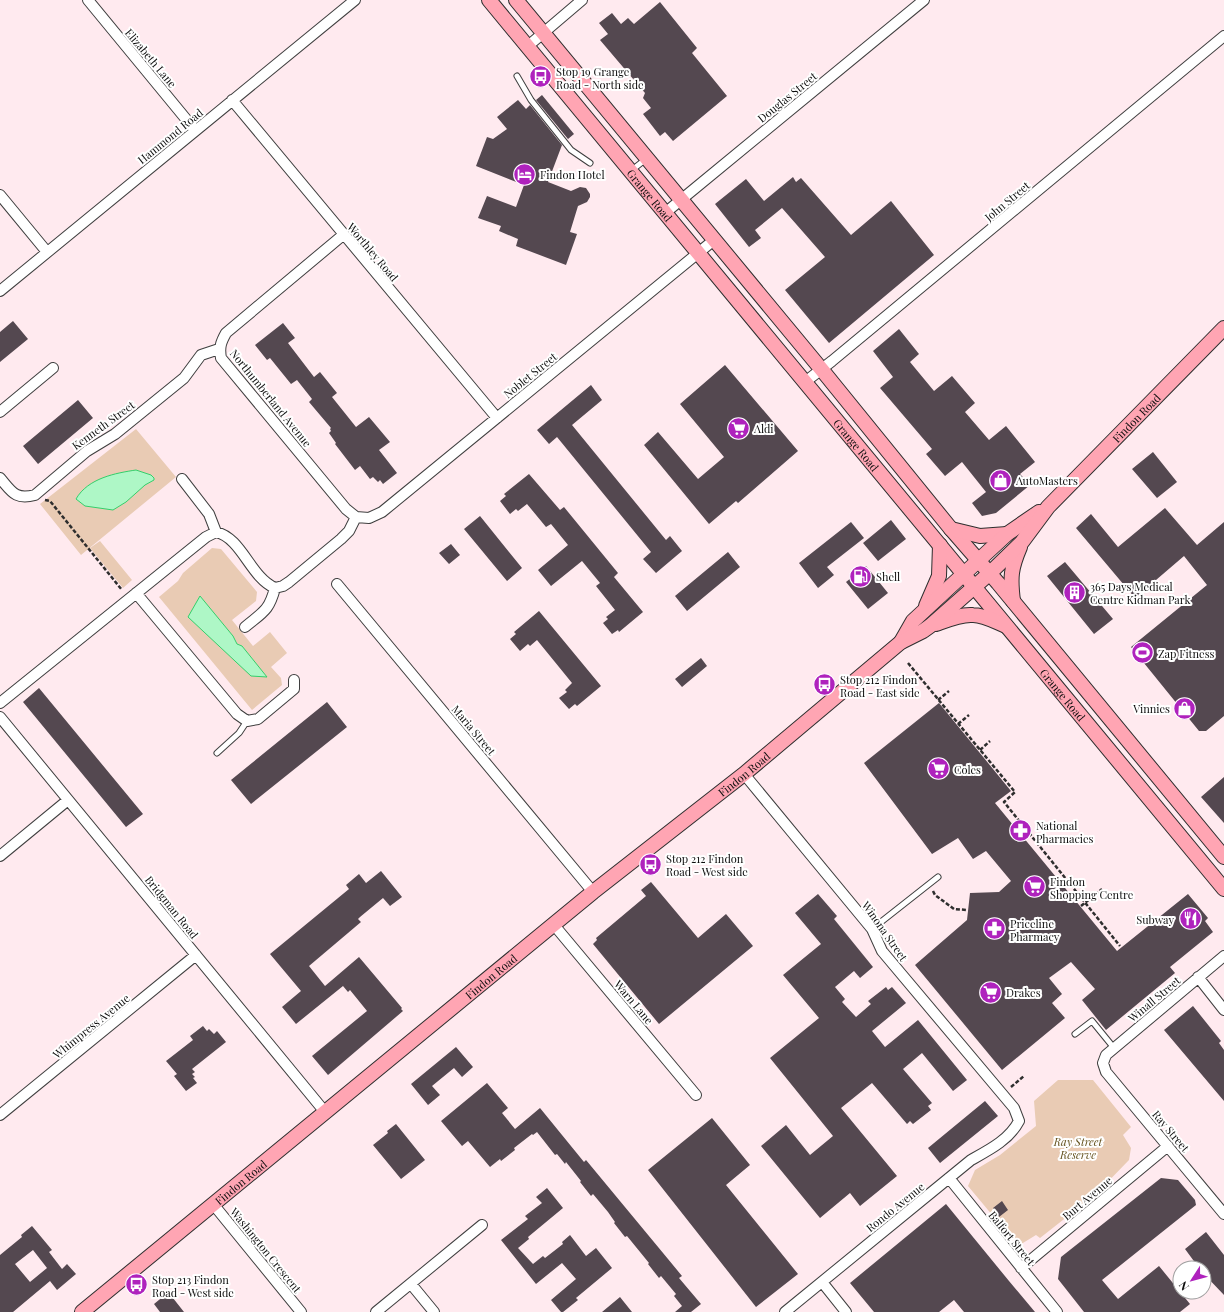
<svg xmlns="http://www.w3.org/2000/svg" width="1224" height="1312" font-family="'Playfair Display',serif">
  <rect width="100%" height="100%" fill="#ffeaef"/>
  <path fill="#e9cbb4" d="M136,429L176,477L81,555L40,504Z
    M100,541L132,580L123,588L90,548Z
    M212,548L221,549L257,592L256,601L232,620L253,646L270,632L287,653L271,667L281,678L282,685L252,710L159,597L178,581L183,573Z
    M1058,1080H1093L1131,1127L1123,1135L1131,1148L1129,1160L1096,1194L1040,1238L1036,1235L1018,1246L968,1186L975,1170L1000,1155L1036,1126L1034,1101Z"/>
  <path fill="#aef7c6" stroke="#34cf6b" d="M136,470L151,475L154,478V480L145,485L126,502L113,510L85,506L76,499C88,478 116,473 136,470Z
    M200,596L233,636L237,644L242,646L267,677L251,676L188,617Z"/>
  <path fill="#544850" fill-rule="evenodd" d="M660,2L697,48L692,53L727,96L673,141L665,132L660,136L643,114L651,108L643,98L645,93L600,40L608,34L599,23L612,13L621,24L628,18L634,24Z
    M542,95L574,134L568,139L536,100Z
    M518,100L526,109L530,105L562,145L548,182L571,191L580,187L586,188L590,194V197L587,202L578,206L570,232L577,234L566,265L516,246L518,239L499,231L501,226L478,218L487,196L516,207L524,185L476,166L487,137L493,139L507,129L497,117Z
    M793,177L796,182L801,178L851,235L891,201L934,255L829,343L785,290L825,257L782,208L755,230L761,238L749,247L715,204L746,179L764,201Z
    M13,321L28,339L0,362V332Z
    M283,323L295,338L288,343L314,377L320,372L337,393L332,397L356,427L369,417L390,442L379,450L397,473L383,484L380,480L378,482L373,477L370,479L360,466L355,470L335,444L336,443L329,433L331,431L330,429L331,428L309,402L312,399L297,380L291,384L270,358L267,360L255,345Z
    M899,329L919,354L910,362L934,391L952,376L975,403L965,412L989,440L1006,426L1035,462L1020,474L1030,485L996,513L982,516L972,503L986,492L962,462L945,476L926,454L932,449L880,388L893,377L873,351Z
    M725,365L798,451L738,503L736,501L709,524L644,445L658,432L698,479L724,457L680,404Z
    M591,385L602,400L572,425L666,540L670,536L682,551L656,573L643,559L651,552L557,437L549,444L537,430Z
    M78,400L93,418L38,464L23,446Z
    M1153,452L1177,482L1157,498L1132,469Z
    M529,474L560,510L564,507L618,573L614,577L643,612L619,632L618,630L612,634L603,623L608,619L606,617L615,610L596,586L600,583L582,561L551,586L538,570L568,545L551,524L546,527L527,504L518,511L516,509L510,514L500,501L506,496L504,494Z
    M1165,508L1197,545L1224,522V716L1206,731H1199L1131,647L1207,585L1184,556L1135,598L1076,528L1091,514L1118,547Z
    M480,516L522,568L507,581L464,529Z
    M891,520L906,539L878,561L863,543Z
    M851,522L864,538L827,567L834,575L818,588L799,563Z
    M451,544L460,555L449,564L439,553Z
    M728,552L740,567L687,611L675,596Z
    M1065,562L1113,619L1094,634L1047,576Z
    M866,566L888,593L868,609L846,582Z
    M539,611L601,686L577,706L575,704L569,709L559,698L567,692L565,690L572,683L537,640L530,646L528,644L520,651L510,639L516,634L514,632Z
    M701,658L707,666L682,687L675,679Z
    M39,688L143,814L126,827L23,702Z
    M327,702L347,727L251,804L231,780Z
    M939,703L1011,791L995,803L1117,951L1188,894L1208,918L1205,921L1213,932L1170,967L1175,973L1106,1030L1082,1000L1095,989L1071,962L1049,978L1062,994L1052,1003L1065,1018L1002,1070L915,965L967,920L970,893L999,892L1011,881L986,851L973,859L958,838L932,854L864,763Z
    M1224,777V823L1201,797Z
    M381,871L402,897L390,906L383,898L360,917L358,919L361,922L309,966L325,986L359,957L402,1008L401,1009L403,1011L328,1075L312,1056L367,1011L350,990L348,992L343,986L296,1024L282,1007L301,991L270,954L349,889L346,885L359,874L366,883Z
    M651,882L698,938L726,914L753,946L659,1024L593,944L597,940L596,938L646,896L641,890Z
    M818,894L837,916L834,919L873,967L860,978L854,971L835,987L845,999L842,1002L856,1017L871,1004L868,1001L886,987L888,990L892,987L906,1003L872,1031L885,1047L918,1020L967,1080L953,1091L922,1053L903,1069L932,1103L928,1106L931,1110L913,1124L910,1121L907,1124L872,1083L841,1108L897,1176L860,1206L850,1193L820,1218L761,1146L786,1125L810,1155L833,1136L770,1058L819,1018L783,975L821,944L795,913Z
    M1193,1006L1221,1041L1219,1043L1224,1050V1101L1164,1030Z
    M203,1026L207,1031L209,1029L214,1034L217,1031L226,1042L192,1069L195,1072L192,1074L195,1077L193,1078L197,1083L186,1091L174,1076L177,1074L166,1061L193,1040L190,1036Z
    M456,1047L473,1067L462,1077L454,1068L432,1086L440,1095L428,1105L411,1084Z
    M487,1083L508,1108L502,1113L515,1129L540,1108L584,1162L586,1160L668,1259L682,1276L679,1278L701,1304L691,1312H675L682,1306L674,1296L676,1294L661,1276L659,1278L648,1264L649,1263L627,1236L625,1237L614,1223L615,1222L608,1212L593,1194L591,1196L580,1182L581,1181L566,1162L565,1164L557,1154L555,1155L537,1132L533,1135L532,1134L514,1148L515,1150L501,1161L500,1159L490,1167L468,1141L462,1146L441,1121Z
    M985,1101L998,1116L940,1163L928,1148Z
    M712,1118L750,1165L726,1185L798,1274L756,1307L648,1170Z
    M396,1124L425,1160L401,1179L373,1145L388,1133L387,1131Z
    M1161,1178L1178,1180L1195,1200L1196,1205L1102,1280L1118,1299L1159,1266L1190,1304L1180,1312H1084L1058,1279L1061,1257Z
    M547,1188L563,1208L528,1237L529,1239L518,1248L533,1264L543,1256L545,1258L563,1244L562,1242L570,1235L586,1256L596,1248L612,1268L576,1298L578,1300L563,1312H561L551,1300L576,1279L562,1263L536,1284L501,1240L528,1219L525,1216L542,1203L536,1197Z
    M1002,1201L1008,1210L999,1217L993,1208Z
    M946,1204L1009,1281L1035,1312H964L954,1300L939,1312H874L850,1283Z
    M32,1226L52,1250L49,1252L62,1269L67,1264L76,1274L57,1290L50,1281L13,1312H0V1255L22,1237L21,1235ZM33,1250L47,1268L30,1282L15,1264Z
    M1206,1232L1224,1255V1295L1204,1274V1268H1199L1185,1249Z
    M169,1293L184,1312H160L154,1304L165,1295L166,1296Z
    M620,1297L632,1312H602Z"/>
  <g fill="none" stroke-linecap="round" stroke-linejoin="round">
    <defs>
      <path id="lane" d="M517,76L531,100L571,150L590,163
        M632,170L646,159
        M217,753L239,733L247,721
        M872,929L938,877
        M1075,1034L1092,1021L1114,1048"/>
      <path id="street" d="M88,0L195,130
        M528,46L582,0
        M232,100L497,418
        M0,195L47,252
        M665,213L924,0
        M343,235L226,333C221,342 219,347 221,358L346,509L356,517
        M0,291L355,0
        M805,382L832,361L1224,36
        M0,412L53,368
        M0,478C12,492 15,500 35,495L87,451L115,434L184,378L201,355L219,349
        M182,479L209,514L216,532
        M356,517L369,518L382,512L714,240
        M337,584L593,892
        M136,593L237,714L247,721L258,719L294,689V680
        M245,627C263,612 269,611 275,588
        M0,703L206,537L216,532C242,538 250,577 275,588L283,586L289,582L341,539L349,531L356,517
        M0,717L325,1112
        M744,774L872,929L882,951L1014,1108L1019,1121C1009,1140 989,1150 971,1160L785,1312
        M0,856L68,800
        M554,925L696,1095
        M1224,956L1106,1055L1103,1063L1106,1072L1224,1214
        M1198,977L1224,1010
        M0,1115L196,955
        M949,1178L1057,1312
        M213,1204L301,1312
        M1021,1268L1168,1146
        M822,1282L846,1312
        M411,1284L434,1312
        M376,1312L482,1225"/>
      <g id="secondary">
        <path id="s1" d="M489,0L1224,889"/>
        <path d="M516,0L822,370L951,529L998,583L1224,857"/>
        <path d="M951,529L980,536L1007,534"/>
        <path d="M1013,601C1010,577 1011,568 1020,547"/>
        <path d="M926,606L939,576L940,545"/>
        <path d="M936,624C947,620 961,614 973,615C984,615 996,622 1006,626"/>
        <path d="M901,642L913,621L1007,534L1039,512"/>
        <path id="s2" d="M82,1312L593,892L744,774L901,642L923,631L930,626L990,573L1022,542L1048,507L1224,328"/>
      </g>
    </defs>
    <use href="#lane" stroke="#3f3f3f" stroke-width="7"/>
    <use href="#street" stroke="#3f3f3f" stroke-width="12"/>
    <use href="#secondary" stroke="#2e2e2e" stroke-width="16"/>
    <path stroke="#2e2e2e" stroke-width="2.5" stroke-dasharray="4 2" stroke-linecap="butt" d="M45,500L50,501L122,590
      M908,663L1015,792L1004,802L1120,946
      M938,700L949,691
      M958,724L969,715
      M980,750L990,741
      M933,891L935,895L954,909L967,910
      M1081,906L1102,889
      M1011,1087L1024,1076"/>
    <use href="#lane" stroke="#fff" stroke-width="5"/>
    <use href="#street" stroke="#fff" stroke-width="10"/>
    <use href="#secondary" stroke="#ffa5b3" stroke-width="14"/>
  </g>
  <defs>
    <symbol id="bus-disc" viewBox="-11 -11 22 22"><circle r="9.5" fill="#af22bd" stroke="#fff"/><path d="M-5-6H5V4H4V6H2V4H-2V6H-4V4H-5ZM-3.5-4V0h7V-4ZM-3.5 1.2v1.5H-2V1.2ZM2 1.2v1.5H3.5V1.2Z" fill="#fff"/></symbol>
    <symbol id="hotel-disc" viewBox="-11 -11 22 22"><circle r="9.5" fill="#af22bd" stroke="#fff"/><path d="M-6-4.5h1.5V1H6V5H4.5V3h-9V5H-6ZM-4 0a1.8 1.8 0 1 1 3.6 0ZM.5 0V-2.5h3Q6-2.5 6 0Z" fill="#fff"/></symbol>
    <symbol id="supermarket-disc" viewBox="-11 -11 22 22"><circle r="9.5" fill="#af22bd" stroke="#fff"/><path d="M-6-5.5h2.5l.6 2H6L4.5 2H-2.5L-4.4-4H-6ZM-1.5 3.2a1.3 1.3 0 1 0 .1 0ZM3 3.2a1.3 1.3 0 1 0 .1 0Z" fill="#fff"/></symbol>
    <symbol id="shop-disc" viewBox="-11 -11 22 22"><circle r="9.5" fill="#af22bd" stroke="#fff"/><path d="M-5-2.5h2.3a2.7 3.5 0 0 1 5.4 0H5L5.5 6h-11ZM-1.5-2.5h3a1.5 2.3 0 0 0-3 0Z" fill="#fff"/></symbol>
    <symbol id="fuel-disc" viewBox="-11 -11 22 22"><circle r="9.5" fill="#af22bd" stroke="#fff"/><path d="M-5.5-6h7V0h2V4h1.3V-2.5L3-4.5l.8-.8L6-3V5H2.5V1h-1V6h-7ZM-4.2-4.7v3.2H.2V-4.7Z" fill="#fff"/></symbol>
    <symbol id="building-disc" viewBox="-11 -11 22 22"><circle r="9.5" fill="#af22bd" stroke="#fff"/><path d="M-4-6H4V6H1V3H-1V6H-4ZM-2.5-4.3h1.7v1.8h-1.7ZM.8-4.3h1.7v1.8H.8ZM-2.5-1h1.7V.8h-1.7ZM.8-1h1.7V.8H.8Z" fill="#fff"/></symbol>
    <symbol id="stadium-disc" viewBox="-11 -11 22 22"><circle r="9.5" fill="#af22bd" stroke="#fff"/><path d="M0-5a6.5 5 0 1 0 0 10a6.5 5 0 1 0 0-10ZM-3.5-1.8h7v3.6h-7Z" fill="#fff"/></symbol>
    <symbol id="pharmacy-disc" viewBox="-11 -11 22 22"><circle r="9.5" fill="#af22bd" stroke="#fff"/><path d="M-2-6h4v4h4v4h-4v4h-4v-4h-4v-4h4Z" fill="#fff"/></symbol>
    <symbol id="restaurant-disc" viewBox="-11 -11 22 22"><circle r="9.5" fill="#af22bd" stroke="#fff"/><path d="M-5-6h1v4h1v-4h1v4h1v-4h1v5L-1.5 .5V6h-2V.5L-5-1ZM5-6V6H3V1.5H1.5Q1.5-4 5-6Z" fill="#fff"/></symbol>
  </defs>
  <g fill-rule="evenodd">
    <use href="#bus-disc" x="528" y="64" width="25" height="25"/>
    <use href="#hotel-disc" x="512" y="162" width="25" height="25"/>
    <use href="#supermarket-disc" x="726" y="416" width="25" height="25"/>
    <use href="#shop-disc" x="988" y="468" width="25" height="25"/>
    <use href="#fuel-disc" x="848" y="564" width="25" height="25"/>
    <use href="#building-disc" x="1062" y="580" width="25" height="25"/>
    <use href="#stadium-disc" x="1130" y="640" width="25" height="25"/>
    <use href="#bus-disc" x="812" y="672" width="25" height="25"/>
    <use href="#shop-disc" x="1172" y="696" width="25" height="25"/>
    <use href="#supermarket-disc" x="926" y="756" width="25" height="25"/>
    <use href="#pharmacy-disc" x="1008" y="818" width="25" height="25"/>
    <use href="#bus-disc" x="638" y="852" width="25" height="25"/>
    <use href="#supermarket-disc" x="1022" y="874" width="25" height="25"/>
    <use href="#restaurant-disc" x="1178" y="906" width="25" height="25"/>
    <use href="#pharmacy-disc" x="982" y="916" width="25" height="25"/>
    <use href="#supermarket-disc" x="978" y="980" width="25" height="25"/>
    <use href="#bus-disc" x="124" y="1272" width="25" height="25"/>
  </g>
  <g text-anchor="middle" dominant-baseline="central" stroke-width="4" stroke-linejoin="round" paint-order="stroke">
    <g font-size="11" fill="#0c0c0c" stroke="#fff">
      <text transform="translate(151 58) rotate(50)">Elizabeth Lane</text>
      <text transform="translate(787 97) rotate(-39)">Douglas Street</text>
      <text transform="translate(170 136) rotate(-39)">Hammond Road</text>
      <text stroke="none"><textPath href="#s1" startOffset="253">Grange Road</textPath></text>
      <text transform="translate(1007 201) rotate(-40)">John Street</text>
      <text transform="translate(373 252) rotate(50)">Worthley Road</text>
      <text transform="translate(530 375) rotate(-39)">Noblet Street</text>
      <text transform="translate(271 398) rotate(51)">Northumberland Avenue</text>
      <text stroke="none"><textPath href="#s2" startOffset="1385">Findon Road</textPath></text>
      <text transform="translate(103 425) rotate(-36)">Kenneth Street</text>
      <text stroke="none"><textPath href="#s1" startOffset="577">Grange Road</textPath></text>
      <text stroke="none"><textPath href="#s1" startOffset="901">Grange Road</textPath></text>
      <text transform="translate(474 730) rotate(50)">Maria Street</text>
      <text stroke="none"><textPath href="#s2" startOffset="853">Findon Road</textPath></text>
      <text transform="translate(172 907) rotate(51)">Bridgman Road</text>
      <text transform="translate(885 931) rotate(55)">Winona Street</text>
      <text stroke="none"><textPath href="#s2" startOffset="529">Findon Road</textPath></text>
      <text transform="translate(1154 999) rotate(-40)">Winall Street</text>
      <text transform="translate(634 1002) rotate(50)">Warn Lane</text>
      <text transform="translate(91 1026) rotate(-39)">Whimpress Avenue</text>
      <text transform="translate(1171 1131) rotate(50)">Ray Street</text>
      <text stroke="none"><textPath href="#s2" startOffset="205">Findon Road</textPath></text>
      <text transform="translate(1087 1198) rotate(-40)">Burt Avenue</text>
      <text transform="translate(895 1207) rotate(-39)">Rondo Avenue</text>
      <text transform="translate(1012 1238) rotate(51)">Balfort Street</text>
      <text transform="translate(266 1250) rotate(51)">Washington Crescent</text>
    </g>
    <g font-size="11" fill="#0c0c0c" stroke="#fff" text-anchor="start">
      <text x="556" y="71">Stop 19 Grange<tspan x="556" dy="13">Road - North side</tspan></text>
      <text x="540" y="174">Findon Hotel</text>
      <text x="754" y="428">Aldi</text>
      <text x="1016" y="480">AutoMasters</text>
      <text x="876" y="576">Shell</text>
      <text x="1090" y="586">365 Days Medical<tspan x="1090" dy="13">Centre Kidman Park</tspan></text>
      <text x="1158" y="653">Zap Fitness</text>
      <text x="840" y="679">Stop 212 Findon<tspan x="840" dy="13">Road - East side</tspan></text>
      <text x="1170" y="708" text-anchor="end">Vinnies</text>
      <text x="954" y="769">Coles</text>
      <text x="1036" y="825">National<tspan x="1036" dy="13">Pharmacies</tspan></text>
      <text x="666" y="858">Stop 212 Findon<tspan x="666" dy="13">Road - West side</tspan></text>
      <text x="1050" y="881">Findon<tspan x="1050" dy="13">Shopping Centre</tspan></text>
      <text x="1174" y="919" text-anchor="end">Subway</text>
      <text x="1010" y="923">Priceline<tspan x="1010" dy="13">Pharmacy</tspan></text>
      <text x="1006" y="992">Drakes</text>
      <text x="152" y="1279">Stop 213 Findon<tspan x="152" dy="13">Road - West side</tspan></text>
    </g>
    <g font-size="11" font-style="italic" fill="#63511c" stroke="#fff">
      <text x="1078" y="1141">Ray Street<tspan x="1078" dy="13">Reserve</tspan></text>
    </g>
  </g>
  <g transform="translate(1192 1280) rotate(234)"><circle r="19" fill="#ffffff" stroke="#9e9e9e"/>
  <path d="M0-3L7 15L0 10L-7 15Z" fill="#af22bd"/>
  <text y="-6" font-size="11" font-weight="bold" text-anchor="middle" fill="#0c0c0c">N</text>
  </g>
</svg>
